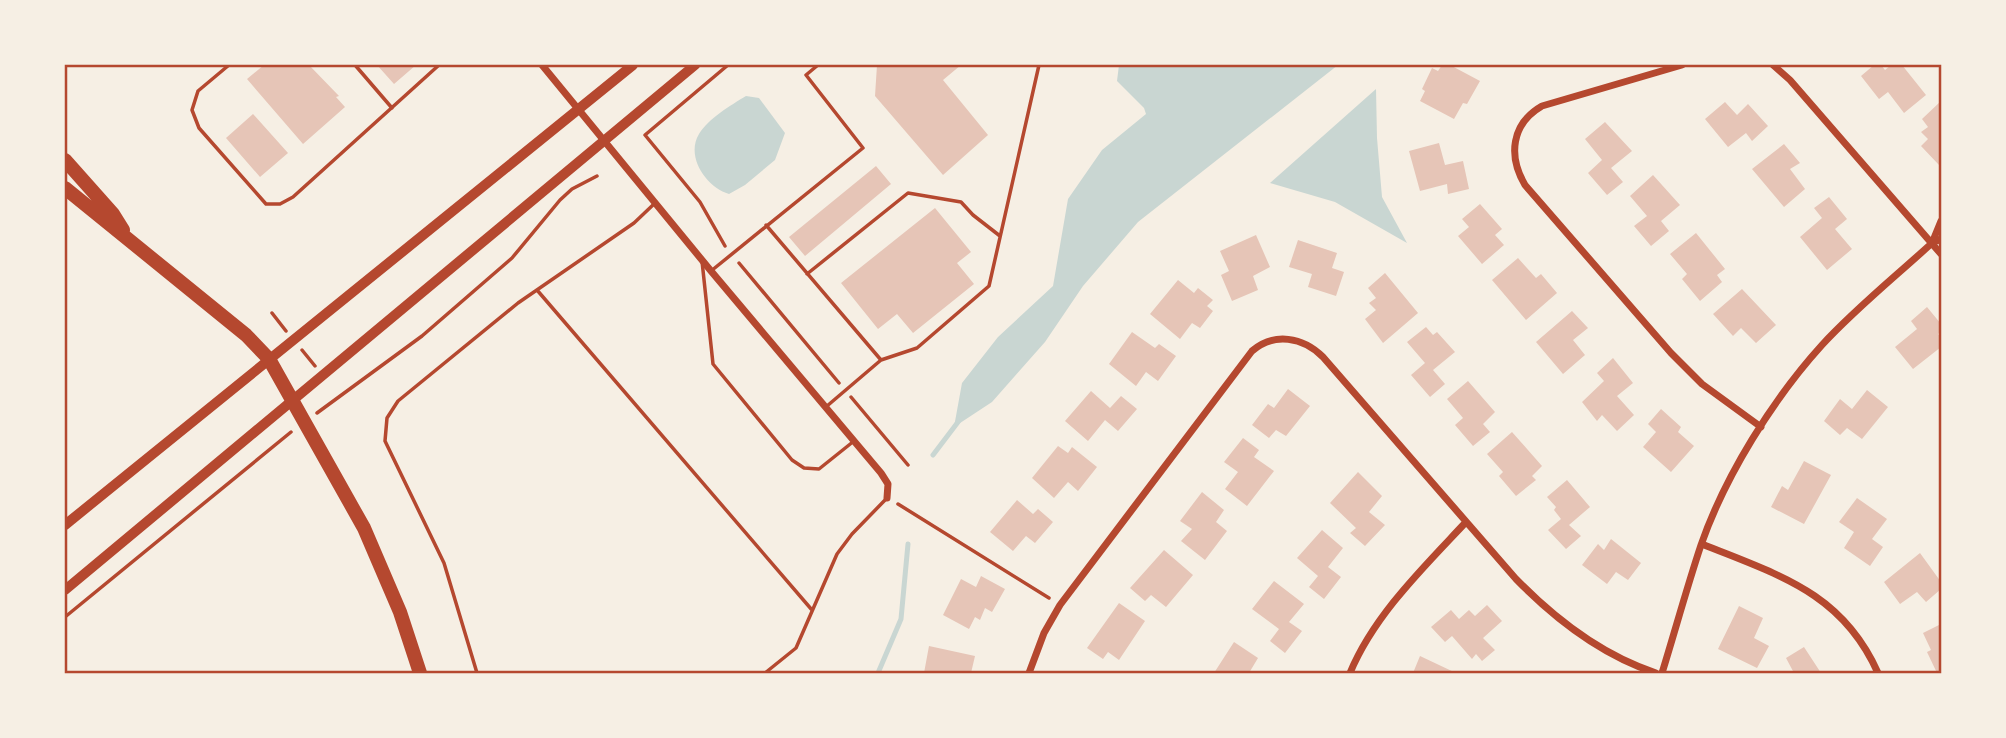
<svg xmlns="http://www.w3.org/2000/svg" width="2006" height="738" font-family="Rubik,sans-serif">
  <rect width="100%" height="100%" fill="#f6efe4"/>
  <path fill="#c9d6d2" d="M1119,65H1338L1138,222L1083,286L1045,342L992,402L954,427L962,383L998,337L1053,286L1068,199L1102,150L1146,114L1144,108L1117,81Z
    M1376,89L1377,138L1382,197L1407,243L1335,202L1270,183Z
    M746,96L759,98L785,133L775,160L745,185L729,194C707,188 685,157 699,134C708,119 731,105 746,96Z"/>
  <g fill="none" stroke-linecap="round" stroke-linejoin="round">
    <path stroke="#c9d6d2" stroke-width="5" d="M933,455L958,422
      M878,673L901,619L908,544"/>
  </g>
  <path fill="#e6c5b7" d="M264,65H309L339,96L336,97L345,107L303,144L247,79Z
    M377,65H416L394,84Z
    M877,65H961L943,80L988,135L943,175L875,96Z
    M1442,65H1450L1480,81L1467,104L1463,103L1454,119L1420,101L1425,91L1422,89L1432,68L1438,71Z
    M1874,65H1881L1885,70L1891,65H1902L1926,95L1904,113L1888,92L1879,99L1861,76Z
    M1941,101V163L1939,165L1921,146L1928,139L1921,132L1928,127L1922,119Z
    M1725,102L1737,115L1748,104L1768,126L1752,141L1746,133L1728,147L1705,119Z
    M253,114L288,153L260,177L226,138Z
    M1605,122L1632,151L1611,168L1623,182L1607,195L1588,173L1602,160L1585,139Z
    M1439,143L1445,165L1463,161L1469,189L1448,194L1447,184L1420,191L1409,151Z
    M1784,144L1800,163L1790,169L1805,189L1784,207L1752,169Z
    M876,166L891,184L805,256L789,237Z
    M1653,175L1680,205L1661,221L1669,231L1651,246L1634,226L1647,216L1630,196Z
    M1829,197L1847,219L1835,229L1852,249L1827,270L1800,237L1822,218L1814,208Z
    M1480,204L1502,229L1495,235L1504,245L1482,264L1458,236L1469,227L1462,219Z
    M935,208L971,252L957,263L974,284L913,333L897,314L878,329L841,283Z
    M1696,233L1725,269L1717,275L1722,282L1700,301L1682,279L1687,274L1670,254Z
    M1256,235L1270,267L1253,276L1258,290L1232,301L1221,275L1229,271L1220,251Z
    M1298,240L1337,253L1332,268L1344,272L1336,296L1308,287L1312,274L1289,267Z
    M1518,258L1536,278L1541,274L1557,293L1526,320L1492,280Z
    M1385,273L1418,313L1383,343L1365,319L1376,310L1369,303L1376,298L1368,288Z
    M1178,280L1194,293L1198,288L1213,300L1207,306L1213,311L1200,328L1192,323L1180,339L1150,314Z
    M1742,289L1776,325L1756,343L1741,328L1733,336L1713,314Z
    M1927,307L1941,324V332L1938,334L1941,337V347L1913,369L1895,347L1917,329L1911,321Z
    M1572,311L1588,328L1573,340L1585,355L1563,374L1536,342Z
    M1426,327L1433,335L1437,332L1455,352L1433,370L1445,384L1430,397L1411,375L1425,363L1407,342Z
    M1132,332L1155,348L1159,344L1176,356L1158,381L1146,372L1136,386L1109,364Z
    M1613,358L1633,383L1617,396L1634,415L1617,431L1602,415L1597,421L1582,402L1604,381L1597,373Z
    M1468,381L1495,412L1483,424L1490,432L1473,446L1455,425L1463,418L1447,399Z
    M1288,389L1310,406L1286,436L1276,430L1269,438L1252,425L1268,404L1274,408Z
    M1867,390L1888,407L1862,439L1847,428L1840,435L1824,421L1840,399L1852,409Z
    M1091,391L1110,408L1121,396L1137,409L1118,431L1105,420L1088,441L1065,421Z
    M1661,409L1681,427L1678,432L1694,446L1671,472L1643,447L1656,432L1648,424Z
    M1512,432L1542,466L1532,476L1536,480L1516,496L1499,476L1503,472L1487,454Z
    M1243,438L1259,450L1254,457L1274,471L1247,506L1225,489L1238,472L1224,462Z
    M1058,446L1068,453L1072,447L1097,467L1078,491L1068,482L1054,498L1032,478Z
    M1804,461L1831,475L1804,524L1771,507L1782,486L1788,490Z
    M1358,472L1382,496L1369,512L1385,525L1365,546L1350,533L1356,528L1330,503Z
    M1567,480L1590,507L1569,525L1581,536L1566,549L1548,530L1561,519L1554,510L1556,507L1547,497Z
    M1202,492L1224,510L1216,522L1227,531L1205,560L1181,541L1192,529L1180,521Z
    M1857,498L1887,519L1872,539L1883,547L1870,566L1844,548L1854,532L1839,522Z
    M1017,500L1033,514L1038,509L1053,522L1035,543L1026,536L1013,551L990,532Z
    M1322,530L1343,548L1328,567L1341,577L1324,599L1309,587L1318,576L1297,558Z
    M1611,539L1641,563L1628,580L1616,572L1607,584L1582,565L1598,544L1604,550Z
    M1164,550L1193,575L1166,607L1151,595L1145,601L1130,588Z
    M1920,553L1941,582V589L1926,602L1917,592L1900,604L1884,582Z
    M981,576L1005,589L992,612L985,608L980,620L975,617L969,629L943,615L961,579L976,587Z
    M1274,581L1304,604L1289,622L1302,631L1285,653L1270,641L1279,629L1252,609Z
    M1119,603L1145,621L1119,660L1108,652L1103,659L1087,648Z
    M1487,605L1502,621L1483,638L1495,650L1482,661L1476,654L1472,659L1452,636L1445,642L1431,627L1451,610L1459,619L1469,610L1475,616Z
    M1739,606L1763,618L1754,638L1769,646L1757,668L1718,649Z
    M1941,624V673H1937L1927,652L1931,650L1923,633Z
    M1234,642L1258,658L1249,673H1214Z
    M929,646L975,656L971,673H924Z
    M1804,647L1821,673H1794L1786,658Z
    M1420,656L1456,673H1413Z"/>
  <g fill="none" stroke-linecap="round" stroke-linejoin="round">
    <path stroke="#b5482f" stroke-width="3.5" d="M725,246L700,202L645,135L728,65
      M739,263L839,383
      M272,313L286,331
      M302,350L315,366
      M851,397L908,465
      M317,413L422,336L512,258L560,200L572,189L597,176
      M898,504L1049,598
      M65,617L291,432"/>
    <path stroke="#b5482f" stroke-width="3.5" d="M229,65L198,91L192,110L199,128L266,204H280L293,197L439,65
      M355,65L392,108
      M766,225L881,360
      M702,261L713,364L792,460L804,468L819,469L854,441
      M711,271L863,148L806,75L818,65
      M807,274L908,193L961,202L973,215L1000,236
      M537,290L812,610
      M827,406L881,360L917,348L989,286L1039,65
      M477,673L444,563L385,441L387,418L398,401L518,303L634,223L654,204
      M765,673L796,648L837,554L852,534L887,498"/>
    <path stroke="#b5482f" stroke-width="7" d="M542,65L711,271L881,473L888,484L887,498
      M1682,65L1542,106C1511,124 1508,156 1525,185L1671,353L1702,384L1761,427
      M1773,65L1790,80L1941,254
      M1932,243L1941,221
      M1702,544C1778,575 1842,592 1878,673
      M1029,673L1044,633L1060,605L1252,351C1274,332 1303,337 1323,357L1516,579C1556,620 1601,655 1656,673
      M1350,673C1374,615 1424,567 1466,522
      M1662,673C1675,631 1687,587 1701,545C1725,476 1773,399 1822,345C1856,308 1895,277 1932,243L1941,239"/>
    <path stroke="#b5482f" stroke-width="10" d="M65,525L633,65
      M65,590L695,65"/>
    <path stroke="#b5482f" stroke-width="14" d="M65,160L113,214L123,230
      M65,188L246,335L269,359L364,528L400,612L420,673"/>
  </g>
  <rect width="2006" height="738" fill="none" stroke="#f6efe4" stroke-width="133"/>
  <rect x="66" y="66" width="1874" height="606" fill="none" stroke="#b5482f" stroke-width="2.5"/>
</svg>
